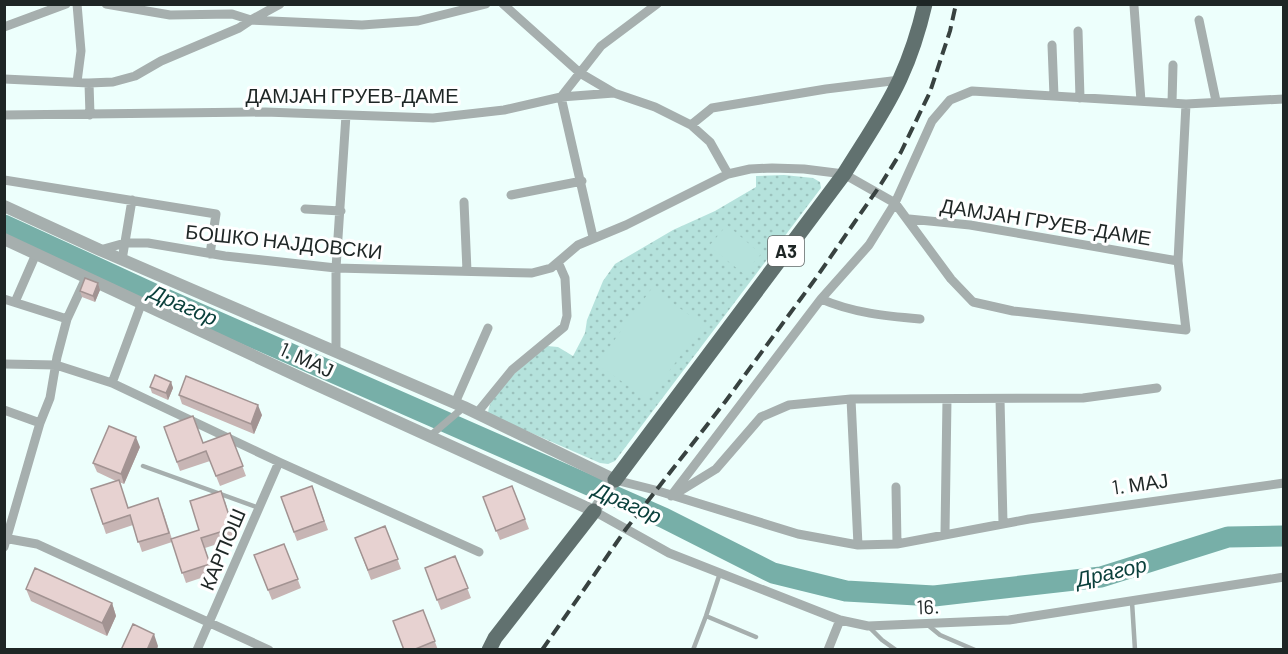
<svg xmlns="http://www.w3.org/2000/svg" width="1288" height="654" font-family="Barlow,sans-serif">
  <defs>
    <pattern id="grass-dots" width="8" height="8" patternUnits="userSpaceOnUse" patternTransform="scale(1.5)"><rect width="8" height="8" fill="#b5e2dc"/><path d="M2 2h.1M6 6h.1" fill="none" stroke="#9bc2bd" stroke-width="1.8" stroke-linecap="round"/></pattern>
  </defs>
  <rect width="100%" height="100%" fill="#edfffc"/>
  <path fill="url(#grass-dots)" d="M784,175L813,178L820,182L821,188L615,461L608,464L600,463L490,415L488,413C490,389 530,361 547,346L558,347L573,356L585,333L587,320L603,281L615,264L673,230L715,211L756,187V176Z"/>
  <path fill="#b5e2dc" d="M727,225L761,254L744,274L709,246Z
    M652,288L703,325L648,400L597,364Z"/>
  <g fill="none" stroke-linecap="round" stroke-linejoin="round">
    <path stroke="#77afa8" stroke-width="21" d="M4,225L152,293L664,518L773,573L846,591L934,596L1101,577L1228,537L1284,536"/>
    <path stroke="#a6afae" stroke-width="4.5" d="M143,466L259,508
      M1132,602L1135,650
      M706,616L756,637
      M929,626L940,635L975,650
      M870,628L882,640L896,650
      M693,650L706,616L720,573"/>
    <path stroke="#a6afae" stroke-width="7" d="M430,436L464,407"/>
    <path stroke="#a6afae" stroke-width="9" d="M77,4L81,51L77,82
      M106,4L170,15L232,14L251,20L280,4
      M503,4L580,73L614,93
      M1134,6L1141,101
      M1199,20L1216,101
      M4,27L66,4
      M1078,31L1080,98
      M1052,45L1054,96
      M4,79L89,83L113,82L135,76L161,61L239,28L251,20L362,25L418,21L486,4
      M89,83L90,115
      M1172,103L1173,65
      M4,115L265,112L433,118L504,110L561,97L614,93L655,107L691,125L710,142L728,174L750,169L772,168L804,169L844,174L895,203L951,279L973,302L1013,311L1186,330L1178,261L1186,104
      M691,125L712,108L826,89L900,80
      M4,180L216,214L210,254
      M511,195L582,181
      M464,202L467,271
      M305,209L341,211
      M909,219L970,225L1178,261
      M593,237L561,97L601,46L657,4
      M100,250L125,243H148L225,256L336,268L532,273L551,268L578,245L626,225L728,174
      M122,260L132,200
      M4,299L67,319
      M821,299C853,313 886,316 920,319
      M15,302L36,254
      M336,352V268L346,115
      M4,364L56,365L112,383L279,462L479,552
      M112,383L142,302
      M851,399L858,545
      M1000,399L1003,523
      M455,403L488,328
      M4,410L40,423
      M477,413L512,370L564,327L567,316L565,278L558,262
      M615,480L655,490L798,534L858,545L897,544L1029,519L1284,483
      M896,487L897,544
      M677,493L716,469L761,417L789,405L851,399L1083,398L1157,388
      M671,496L821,299L869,245L895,203L932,121L950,100L972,91L1186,104L1284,99
      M594,511L669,553L840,620L868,626L1009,620L1284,577
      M945,533L947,399
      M4,538L37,544L269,650
      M4,547L40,423L50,398L57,357L67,319L86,278
      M197,650L279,462
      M828,650L840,620"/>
    <path stroke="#a6afae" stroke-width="12" d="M4,206L100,250L464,407L615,480L594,511L308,381L4,239"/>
    <path stroke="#61716f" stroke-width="15" d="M615,480L844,174C863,143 885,112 900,79C911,55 919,30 925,4
      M489,650L495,638L594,511"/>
    <path stroke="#384240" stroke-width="4" stroke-dasharray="12 6" stroke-linecap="butt" d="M542,650L626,529L725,402L816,278L881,184L901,152L930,92L950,31L956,4"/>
  </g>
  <path fill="#c7b5b4" d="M98,283L100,290L95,302L82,297L80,291Z
    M171,382L173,388L168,400L152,393L150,387Z
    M179,395L262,415L254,434L182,404Z
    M164,427L203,443L230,433L246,476L220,486L210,461L180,471Z
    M140,447L124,484L119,482L128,508H162L172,539L199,530L225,501L236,538L205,548L213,574L186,583L172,542L142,552L133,525L106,534L91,489L116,481L97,472L93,463Z
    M312,486L328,530L297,541L281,497Z
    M512,486L529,529L500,540L483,497Z
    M385,526L401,569L371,580L355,538Z
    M284,544L301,588L272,600L254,555Z
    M455,556L471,598L441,610L425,568Z
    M26,589L112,603L116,616L107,636L31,601Z
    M423,610L438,650H404Z"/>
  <path fill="#a29392" d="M98,283L100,290L95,302L93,296Z
    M171,382L173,388L168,400L166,393Z
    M258,405L262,415L254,434L251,424Z
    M136,437L140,447L124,484L121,474Z
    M112,603L116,616L107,636L102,623Z
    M154,634L158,646L157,650H147Z"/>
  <path fill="#e7d2d1" stroke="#a29392" stroke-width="1.5" d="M85,278L98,283L93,296L80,291Z
    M155,375L171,382L166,393L150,387Z
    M186,376L258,405L251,424L179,395Z
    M193,416L203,443L230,433L243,466L216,476L206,451L177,462L164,427Z
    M109,426L136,437L121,474L93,463Z
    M119,480L128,508L158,498L169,533L138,542L130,515L103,524L91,489Z
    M312,486L324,521L294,532L281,497Z
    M512,486L525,519L496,531L483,497Z
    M221,491L233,528L201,538L210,564L182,573L171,539L199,530L190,501Z
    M385,526L398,559L368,570L355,538Z
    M284,544L298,579L268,590L254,555Z
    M455,556L468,588L437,600L425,568Z
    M35,568L112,603L102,623L26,589Z
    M423,610L435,641L413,650H404L393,621Z
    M133,624L154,634L147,650H121Z"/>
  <g text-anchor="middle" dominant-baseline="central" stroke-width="6" stroke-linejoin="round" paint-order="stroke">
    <rect fill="#fff" stroke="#626766" stroke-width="1.5" x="768" y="236" width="36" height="30" rx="4.5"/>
    <g font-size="18" font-weight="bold" fill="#1e2625">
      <text x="786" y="251">A3</text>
    </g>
    <g font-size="20" fill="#1e2625" stroke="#fff">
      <text x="352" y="95">ДАМЈАН ГРУЕВ-ДАМЕ</text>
      <text transform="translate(1046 221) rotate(9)">ДАМЈАН ГРУЕВ-ДАМЕ</text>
      <text transform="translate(284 241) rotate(6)">БОШКО НАЈДОВСКИ</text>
      <text transform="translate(307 359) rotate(25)">1. МАЈ</text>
      <text transform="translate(1140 483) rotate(-8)">1. МАЈ</text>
      <text transform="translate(222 549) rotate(-67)">КАРПОШ</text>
      <text transform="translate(928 606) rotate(-2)">16.</text>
    </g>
    <g font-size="21" font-style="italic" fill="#0b403c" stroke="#fff">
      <text transform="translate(184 304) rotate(24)">Драгор</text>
      <text transform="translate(628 502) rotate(24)">Драгор</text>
      <text transform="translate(1111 571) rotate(-13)">Драгор</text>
    </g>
  </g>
  <rect width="1288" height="654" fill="none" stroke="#1e2625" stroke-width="12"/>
</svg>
